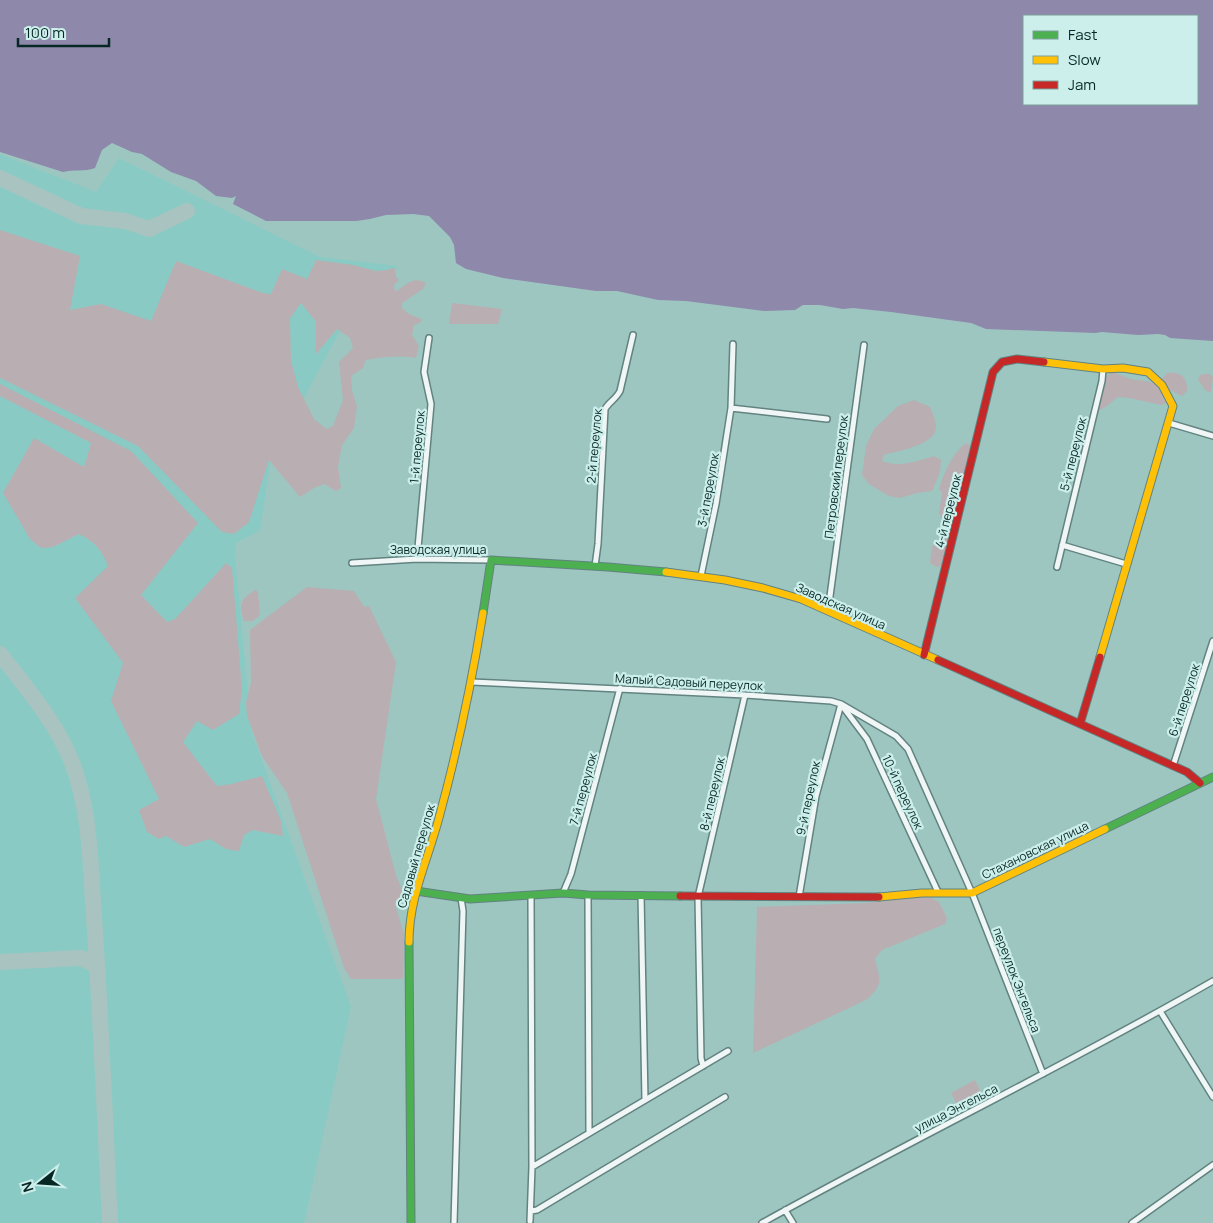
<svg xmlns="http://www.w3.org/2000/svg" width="1213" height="1223" font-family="Manrope,sans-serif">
  <rect width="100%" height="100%" fill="#9dc6c1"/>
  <path fill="#89cbc4" d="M0,154L96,192L119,158L320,257L398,266L340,331L271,459L260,530L236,543L235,559L240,606L251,730L351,1007L304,1223H0Z"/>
  <path fill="#b9aeb1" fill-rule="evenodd" d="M0,230L80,256L70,310L101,304L151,321L176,261L263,293L271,294L282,269L307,279L316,260L353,265L376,271L387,270L392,268L395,269L396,277L399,280L394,285L395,291H397C406,284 414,276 426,283L423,289L402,303V308L409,314L421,319V322L414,325L412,335L419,346L416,358C399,355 383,357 366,360L363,368L351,376L352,391L357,406L354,428L342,445L338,467L341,488L336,491L324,484L314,488L300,497L269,460L249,522L234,534L222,532L138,446L0,378ZM301,303L316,322V354L337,329L350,338L353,348L339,362L343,400L333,426L326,429L314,419L298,387L291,361L290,318Z
    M452,303L502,309L498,324H449Z
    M1112,372C1118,374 1125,377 1131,379C1154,383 1155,378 1166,403L1162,405L1129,398L1118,397L1104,408L1097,411L1096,409L1102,381Z
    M1167,373C1180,371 1188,377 1187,391L1182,396L1166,388L1161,380Z
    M1205,374H1210L1213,377L1211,392C1203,392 1203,385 1198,380L1200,375Z
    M0,384L131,451L198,523L141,595L167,622L175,619L226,563L232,568L242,689L239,714L213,730L197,721L183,742L217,786L231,784L262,776L281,821L283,836L253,830L244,835L239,851L226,849L210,839L184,847L166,836L159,839L147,832L139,810L159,799L111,701L123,663L75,598L108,566C102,550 94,541 79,534L53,547L41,548L30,539L3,493L34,438L84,467L91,443L0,396Z
    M914,400L930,407C932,412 936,420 936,426C938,445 897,451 884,455L882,461C899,468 918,461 934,456L941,460L940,472L932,491L917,493L900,498L889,496L869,484L862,475L866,446L874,429L898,406Z
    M966,443L970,445V456L943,565L937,567L930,563L932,547L943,534V523L939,513L942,493L939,489C944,473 952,453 966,443Z
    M307,587L354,591L364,607L369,606L396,662L376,799L396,875L405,897L395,904L404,934L403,978L401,979H351L344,968L287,793L262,756L247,716L246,702L251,683L250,630Z
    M255,590L258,592L260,614C255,621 252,622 244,621C238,605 241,599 255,590Z
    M928,896L939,902L947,918L945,924L882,950L875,959C880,979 884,985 866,1000L753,1053L757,907L866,903Z
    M975,1080L984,1098L960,1111L951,1093Z"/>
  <path fill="#8e88aa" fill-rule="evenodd" d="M0,0H1213V341L1170,338L1165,335L1158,334L1138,335L1102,332L1095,333L986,329L971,323L891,312L853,308L843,309L820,305H803L795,310L764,311L686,301L658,300L617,291H596L503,278L466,269L456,263L454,245L450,237L429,216L413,214L386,215L370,219L356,221H266L233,204L236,196L232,198L216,196L196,181L171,172L142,154L132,152L112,143L102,150L95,168C84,172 74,169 63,172L0,152ZM1024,16H1197V104H1024Z"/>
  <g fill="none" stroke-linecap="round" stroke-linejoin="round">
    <path stroke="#a8c3c0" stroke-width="16" d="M0,178L81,216L125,221L149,229L187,211
      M0,654C26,687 55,721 71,760C91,810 90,865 94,917C101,1019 105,1121 110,1223
      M0,962L81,958L94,964L98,971"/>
    <defs>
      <path id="street" d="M731,408L827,419
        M1169,423L1213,436
        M1062,545L1126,564
        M417,559L431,404L424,372L429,338
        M352,563L417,559L491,560
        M595,566L598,544L605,409C609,402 616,399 620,391L633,335
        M1057,567L1102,381L1103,369
        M701,576L716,504L731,408L733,344
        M828,611L864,345
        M472,682L745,695L831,701L841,704L896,736L908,749L972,893L1043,1074
        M843,707L867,739L938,892
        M1173,766L1213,641
        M563,893L571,874L620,688
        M588,895L589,1133
        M641,895L645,1100
        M799,897L816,796L841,704
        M1160,1011L1213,1097
        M703,1066L701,1058L698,897L745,695
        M532,1167L728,1051
        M785,1210L793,1223
        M531,1211L537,1210L725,1097
        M530,1221L532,1167L531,896
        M454,1223L463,911L461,898
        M762,1223C911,1140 1065,1066 1213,981
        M1132,1223L1213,1165"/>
      <path id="fast" d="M483,613L491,560L608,567L666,572
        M1105,829L1213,777
        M416,891L470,899L563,893L588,895L680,896
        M409,942L411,1223"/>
      <path id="slow" d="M1044,362L1103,369L1123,368L1148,372L1162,385L1173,406L1100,657
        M666,572L725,580L763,588L801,599L938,660
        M879,897L922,893H972L1105,829
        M409,942C409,896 429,858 440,814C458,748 472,681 483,613"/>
      <path id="jam" d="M924,655L993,372L1002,362L1017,359L1044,362
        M938,660L1187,772L1200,783
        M1080,724L1100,657
        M680,896L879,897"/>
    </defs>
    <use href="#street" stroke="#628380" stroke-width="8"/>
    <use href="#fast" stroke="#628380" stroke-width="9"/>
    <use href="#slow" stroke="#628380" stroke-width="9"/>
    <use href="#jam" stroke="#628380" stroke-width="9"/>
    <use href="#street" stroke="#f0f6f6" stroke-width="5"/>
    <use href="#fast" stroke="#4caf50" stroke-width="7"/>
    <use href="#slow" stroke="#ffc107" stroke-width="7"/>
    <use href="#jam" stroke="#c62828" stroke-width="7"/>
  </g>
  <g text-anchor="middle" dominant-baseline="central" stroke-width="4.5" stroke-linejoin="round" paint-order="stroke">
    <g font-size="12" fill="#072724" stroke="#ccefeb">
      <text transform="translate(594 446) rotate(-85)">2-й переулок</text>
      <text transform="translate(417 447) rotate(-85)">1-й переулок</text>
      <text transform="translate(1073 454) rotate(-76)">5-й переулок</text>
      <text transform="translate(836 477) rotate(-83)">Петровский переулок</text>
      <text transform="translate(708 490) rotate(-80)">3-й переулок</text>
      <text transform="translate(948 511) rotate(-76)">4-й переулок</text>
      <text x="438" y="549">Заводская улица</text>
      <text transform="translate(841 606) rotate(24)">Заводская улица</text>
      <text transform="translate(689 682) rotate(3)">Малый Садовый переулок</text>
      <text transform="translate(1184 700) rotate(-72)">6-й переулок</text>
      <text transform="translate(583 789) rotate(-75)">7-й переулок</text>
      <text transform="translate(903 792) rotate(65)">10-й переулок</text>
      <text transform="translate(712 794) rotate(-77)">8-й переулок</text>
      <text transform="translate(808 798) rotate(-78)">9-й переулок</text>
      <text transform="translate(1035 850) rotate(-26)">Стахановская улица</text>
      <text transform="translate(416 856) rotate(-74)">Садовый переулок</text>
      <text transform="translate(1017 980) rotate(69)">переулок Энгельса</text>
      <text transform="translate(956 1108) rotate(-27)">улица Энгельса</text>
    </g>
  </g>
  <rect x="1023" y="15" width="175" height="90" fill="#ccefeb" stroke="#7d9f9b"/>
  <rect x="1033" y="31" width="25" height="8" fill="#4caf50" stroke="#7d9f9b"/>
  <text x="1068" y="40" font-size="15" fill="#072724">Fast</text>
  <rect x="1033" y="56" width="25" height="8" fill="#ffc107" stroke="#7d9f9b"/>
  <text x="1068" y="65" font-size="15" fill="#072724">Slow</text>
  <rect x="1033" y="81" width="25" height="8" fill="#c62828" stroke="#7d9f9b"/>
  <text x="1068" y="90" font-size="15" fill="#072724">Jam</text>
  <g transform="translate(40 1183) rotate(253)" stroke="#ccefeb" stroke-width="4" paint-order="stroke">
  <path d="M0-4L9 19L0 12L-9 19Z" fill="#072724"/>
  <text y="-8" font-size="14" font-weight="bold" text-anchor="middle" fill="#072724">N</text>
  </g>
  <path d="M18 38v8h91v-8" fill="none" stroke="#072724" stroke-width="2.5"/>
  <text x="25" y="38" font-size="15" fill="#072724" stroke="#ccefeb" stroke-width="4" paint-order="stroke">100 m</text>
</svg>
